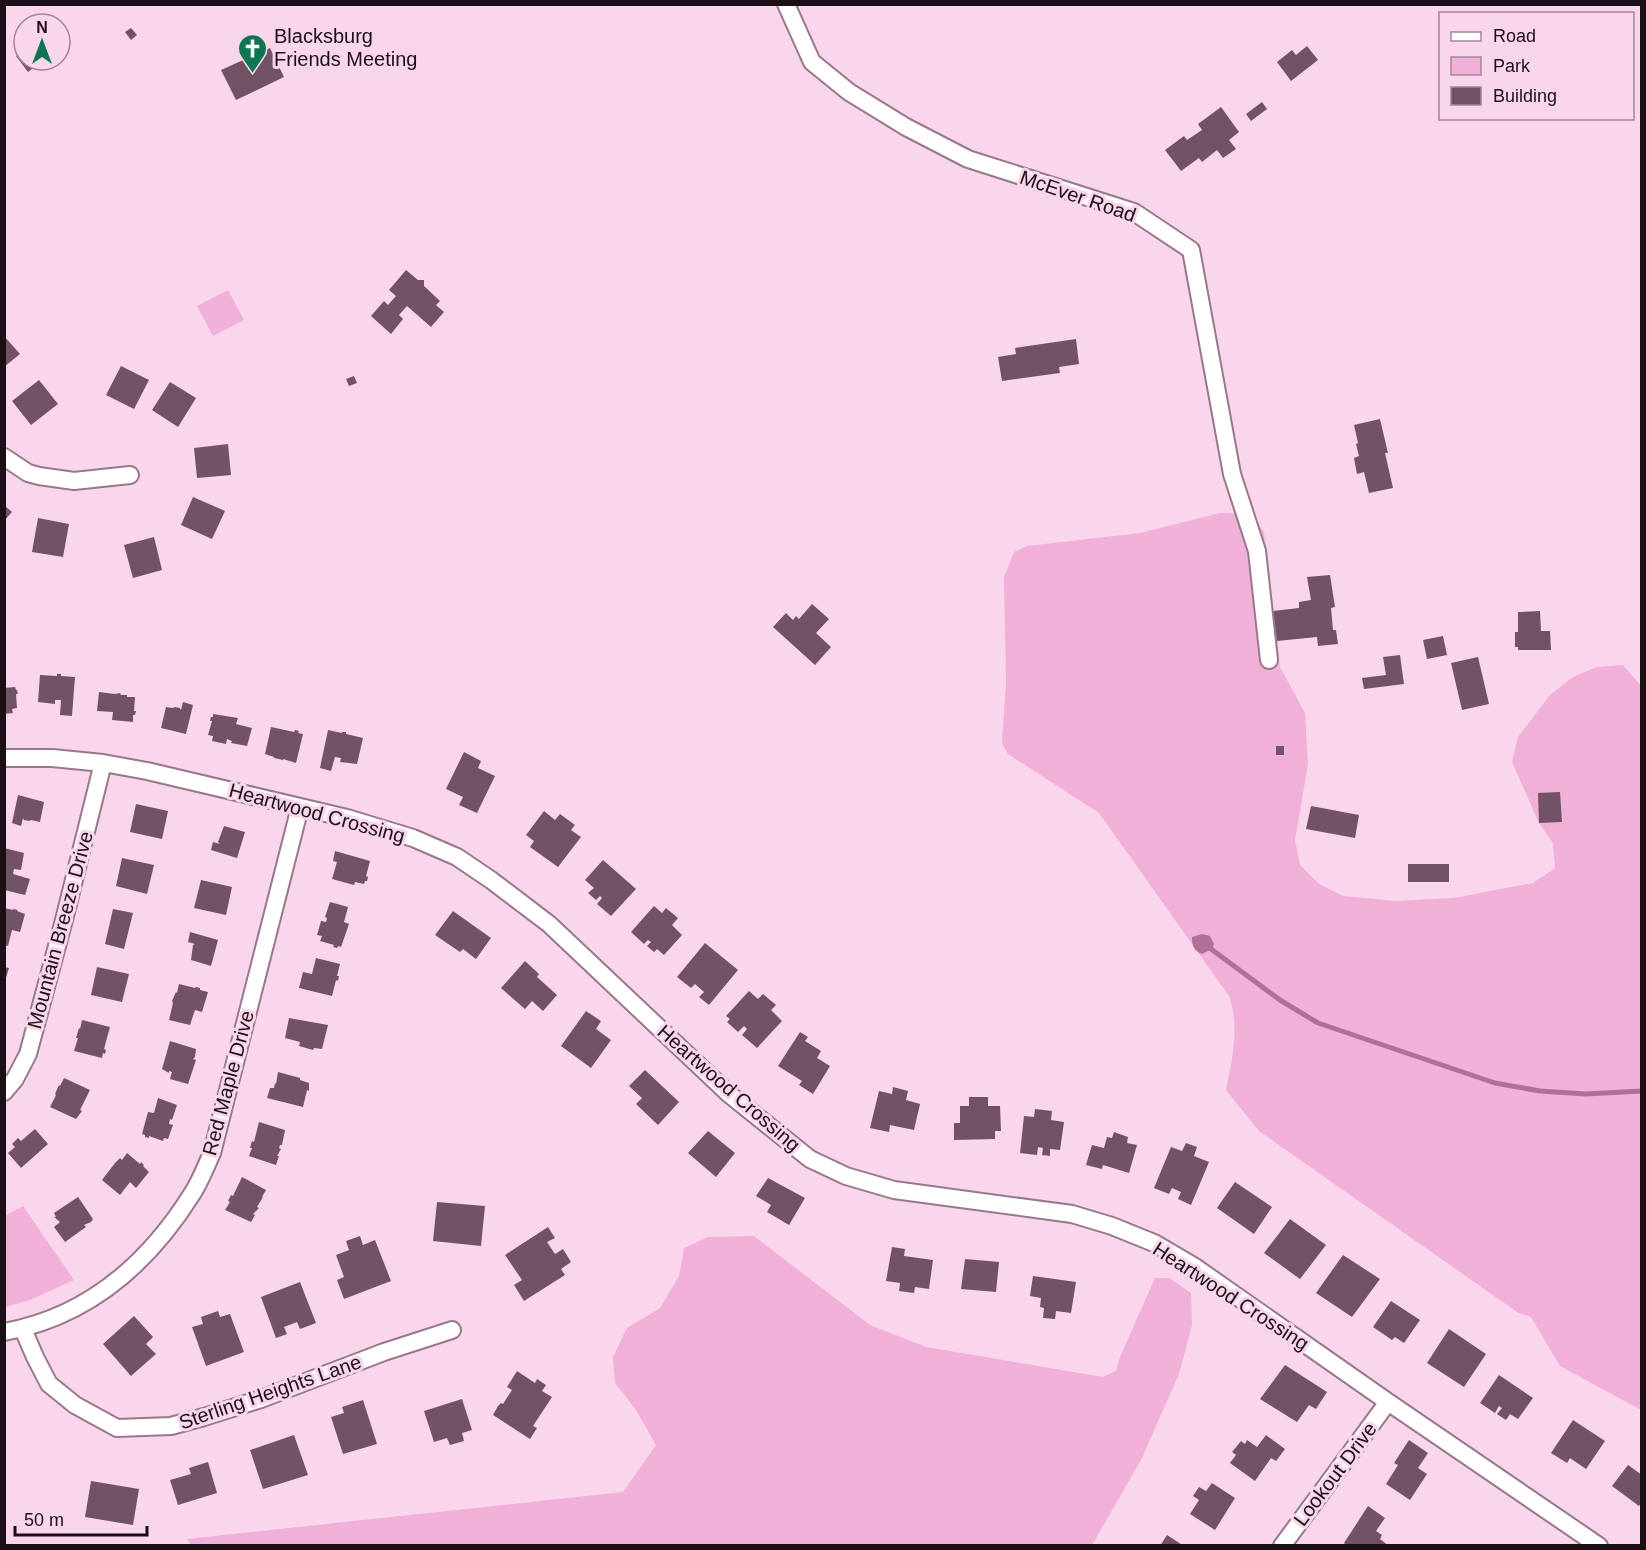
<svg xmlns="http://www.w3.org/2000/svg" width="1646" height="1550" font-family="Arial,sans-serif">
  <rect width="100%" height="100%" fill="#f9d6eb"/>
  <path fill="#f1b0d8" d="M228,290L244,320L213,336L197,306Z
    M1220,513L1251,514L1264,532L1280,667L1305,713L1308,764L1295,840L1300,865L1319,884L1343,896L1396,901L1454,898L1533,883L1555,868L1553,843L1539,823L1512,762L1518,737L1550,695L1573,677L1597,667L1623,665L1642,687L1641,1410L1560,1366L1531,1317L1517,1312L1259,1131L1226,1090C1232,1060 1240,1026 1229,996L1099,813L1008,754L1002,743L1006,683L1004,577L1014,552L1027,546L1140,533Z
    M23,1206L74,1280L30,1300L5,1307V1216Z
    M754,1236L870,1325L926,1347L1103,1377L1116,1371L1120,1357L1155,1278H1169L1191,1293L1192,1325L1179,1374L1141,1460L1092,1545L191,1546L187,1539L623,1492L656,1445L636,1410L615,1383L613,1357L627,1328L660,1308L679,1276L684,1248L708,1237Z"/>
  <path fill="#ae7097" d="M1202,934L1210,936L1214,944L1212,949L1202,954C1194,951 1192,946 1192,937Z"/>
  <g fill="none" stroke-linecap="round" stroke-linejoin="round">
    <path stroke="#ae7097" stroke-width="5" d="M1207,946L1280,1000L1318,1023L1495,1083L1540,1091L1586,1094L1642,1091"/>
  </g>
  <path fill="#715365" d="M131,28L137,35L131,40L125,32Z
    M1307,46L1318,60L1291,81L1277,62L1292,50L1296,55Z
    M270,48L284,77L236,100L221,70Z
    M24,50V60H43L28,72L16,56Z
    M1262,102L1267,109L1251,121L1246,114Z
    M1221,107L1239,132L1229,140L1236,149L1223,158L1217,150L1202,162L1199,158L1181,171L1165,150L1184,136L1187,140L1202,130L1198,124Z
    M406,270L418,280H424V286L440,301L436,305L444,312L431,327L407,306L399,315L403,319L391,334L371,316L384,301L388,305L396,296L389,290Z
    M4,336L20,354L4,367Z
    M1076,339L1079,364L1059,367L1060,373L1002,381L998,357L1016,354L1015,348Z
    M121,366L149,380L134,409L106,395Z
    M354,376L357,383L349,386L346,379Z
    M39,380L58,404L31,425L12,401Z
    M170,382L196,398L178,427L152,410Z
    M1380,419L1388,453H1385L1393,488L1369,493L1364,472L1357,474L1354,458L1359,456L1356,444L1358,443L1354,425Z
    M228,444L231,475L197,478L194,448Z
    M193,497L225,511L212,539L181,525Z
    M4,505L12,512L4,521Z
    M38,518L69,524L63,557L32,552Z
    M154,537L162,570L133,578L124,545Z
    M1330,575L1335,607L1331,608L1333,630H1336L1338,644L1318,646L1317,637L1277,641L1273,611L1299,608V602L1311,600L1307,577Z
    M812,604L829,619L816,633L831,647L815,665L773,627L786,613L793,620L796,616L799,619Z
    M1540,611L1541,631H1550L1551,650H1518V647H1515V632H1518V612Z
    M1443,636L1447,655L1427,659L1423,640Z
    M1400,655L1404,684L1364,689L1362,678L1386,675L1383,657Z
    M1478,657L1489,704L1462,710L1451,663Z
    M57,674H61V676L75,677L72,716L60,715L61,700H55V704L38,702L40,675L57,676Z
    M15,687L16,690H17L18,694H16L17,708L12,709L13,713L4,714V688Z
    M99,692L115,694L120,693L121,695H127V697H135L134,711H136L135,715H133V722L112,720L113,712L97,711Z
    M183,702L193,705L186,734L161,728L166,707L173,708L175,707L180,708L181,710Z
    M213,714L238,718L236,724L252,728L247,746L231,743L232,741L227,739L226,744L212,741L213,736L208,735L212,721H210L211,717H213Z
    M271,727L294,732L295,730L299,731L298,733L303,734L296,763L283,759V760L274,758V757L265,754Z
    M328,730L342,733V732H346V734L363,738L357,764L340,762L341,758L335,757L331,771L320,768Z
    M1276,746H1284V755H1276Z
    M464,752L481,761L478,768L495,776L477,813L459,805L463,797L446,789Z
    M1560,792L1562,822L1539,823L1538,793Z
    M18,795L44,802L40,822L31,820L29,821L24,820L23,818L21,826L12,823Z
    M136,804L168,811L162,839L130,832Z
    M1311,806L1359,815L1355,838L1306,829Z
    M544,811L555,820L560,814L575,825L571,830L581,837L558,867L530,847L534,841L526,835Z
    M224,826L245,832L237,858L211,850L213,842L220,844L218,842Z
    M4,848L24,853L21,870L14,869L13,874L30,879L25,895L4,890Z
    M335,851L370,861L366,876L368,877L367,881H365L364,884L355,882L354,885L332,879L337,862L333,861Z
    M122,858L154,865L147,894L116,886Z
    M603,860L636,889L611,916L597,904L602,898L600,896L596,900L588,893L594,888L585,880Z
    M1408,864H1449V882H1408Z
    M201,880L232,887L226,915L194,908Z
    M330,902L348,907L344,922L349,924L341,947L338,946L337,948L333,947L334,945L320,941L322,936L317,935L321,921L326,922L327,918L325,917Z
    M654,906L662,913L666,908L678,918L672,925L682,935L664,955L657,949L654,952L647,946L651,942L648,940L644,944L631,932Z
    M4,908L13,910V909L18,910L17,911L25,914L20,932L12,930L8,946L4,945Z
    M113,909L133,913L124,949L105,944Z
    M453,911L491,938L476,959L463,949L460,952L435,935Z
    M190,932L218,940L211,966L191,960L193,945L195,944L188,942Z
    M705,943L738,970L709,1005L699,997L704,992L695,984L691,988L677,977Z
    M316,958L340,964L337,976H339L338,981L336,980L332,996L299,988L303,972L312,974Z
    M525,961L539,974L537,977L557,995L543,1011L532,1001L525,1009L501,988Z
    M4,967L9,968L5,981H4Z
    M97,967L129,974L122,1002L91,995Z
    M179,984L195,988L196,987L200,988V990L208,992L202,1012L195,1010L190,1025L169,1020L173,1003L172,1001L176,992L177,993Z
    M749,991L758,999L763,994L776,1005L771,1010L782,1021L757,1048L742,1035L747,1029L744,1026L738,1032L727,1022L730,1019L726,1016Z
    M586,1011L601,1021L596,1029L611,1040L591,1068L561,1046Z
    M289,1018L328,1025L322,1049L314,1048L313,1050L299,1046L300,1042L285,1038Z
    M82,1020L110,1027L104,1049L106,1050L105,1054L103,1053L102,1058L74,1051L78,1038H76L79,1028L80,1029Z
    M800,1032L808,1037L805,1041L821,1051L817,1058L830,1066L813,1094L799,1085L802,1081L778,1066Z
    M170,1041L196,1049L195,1057L193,1059L196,1060L188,1084L170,1079L172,1072L169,1071V1073L162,1069Z
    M645,1070L679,1102L658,1125L636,1104L642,1098L629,1086Z
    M278,1072L300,1078V1080L309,1083V1091L307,1090L303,1107L267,1098L270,1088H274L275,1083L276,1084Z
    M64,1078L90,1090L80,1110L82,1111L76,1119L50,1107L56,1095L55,1094L59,1085L60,1086Z
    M893,1087L908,1091L906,1100L920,1104L914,1130L890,1125L889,1132L870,1128L879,1091L892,1094Z
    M969,1097H988V1106H1000L1001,1131H995V1139L954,1140V1123H960V1106H969Z
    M158,1098L177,1105L172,1120L170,1119L169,1124L173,1125L168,1139L164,1138L163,1141L149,1136V1138L145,1137V1135L142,1134L148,1112L154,1113Z
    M1035,1109L1052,1111L1051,1120L1064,1122L1060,1150L1050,1149V1156L1042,1155L1043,1148L1038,1147L1037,1155L1020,1153L1024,1116L1034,1117Z
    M259,1122L285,1130L282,1145H280L279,1148L281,1149L277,1156H279L276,1165L249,1156L252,1148H250L252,1141L254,1142Z
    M35,1129L48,1144L21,1168L8,1153L15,1147L12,1144L18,1138L21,1141Z
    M708,1131L735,1153L716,1177L688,1153Z
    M1114,1132L1128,1137L1127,1143L1137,1145L1129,1173L1103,1165L1102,1169L1086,1165L1092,1145L1104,1148L1107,1137L1112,1138Z
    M1186,1143L1197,1147L1194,1156L1209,1162L1191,1205L1178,1199L1181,1192L1172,1188L1169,1194L1154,1188L1171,1147L1182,1151Z
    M127,1153L140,1164L141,1162L144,1165L143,1166L149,1172L136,1188L130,1182L120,1195L102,1180L115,1163L120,1158L122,1160Z
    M242,1177L266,1190L262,1197H263L257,1207L259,1208L253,1214L255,1215L251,1222L225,1210L230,1202L228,1201L231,1195L233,1196Z
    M768,1178L805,1198L789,1225L767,1212L771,1205L756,1196Z
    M1235,1182L1272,1207L1254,1234L1217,1208Z
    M78,1197L93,1219L91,1222L84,1225L86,1227L65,1242L54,1227L60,1222L54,1217H56L54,1213Z
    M437,1202L485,1206L481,1246L433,1241Z
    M1290,1219L1326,1245L1300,1279L1264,1253Z
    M548,1227L555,1238L547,1242L555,1254L563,1249L571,1262L561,1269L565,1275L524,1301L514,1285L522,1280L505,1255Z
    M360,1236L363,1245L375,1240L391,1281L344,1299L337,1280L344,1277L336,1255L349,1250L346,1241Z
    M892,1247L905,1249L904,1256L933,1260L929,1289L915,1287L914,1293L899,1291L900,1283L886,1281Z
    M1343,1255L1380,1279L1352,1317L1316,1293Z
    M965,1259L999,1262L996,1292L961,1289Z
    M1033,1276L1076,1282L1071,1313L1056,1311L1055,1319L1043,1318L1044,1308L1040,1307L1041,1298L1030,1296Z
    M300,1282L316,1323L300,1329L297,1322L284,1327L287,1334L276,1338L261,1297Z
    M1391,1301L1420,1320L1404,1343L1395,1337L1392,1340L1373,1327Z
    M218,1311L220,1317L230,1314L244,1352L206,1366L192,1327L203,1324L201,1317Z
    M134,1316L153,1337L146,1344L156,1354L131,1376L103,1344Z
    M1449,1329L1486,1354L1464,1387L1427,1363Z
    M1285,1365L1327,1392L1316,1409L1309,1405L1297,1422L1260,1399Z
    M517,1371L535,1383L537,1379L546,1385L542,1391L552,1397L533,1426L537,1428L530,1439L493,1415L498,1406L501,1403L503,1404L512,1390L507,1387Z
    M1499,1375L1533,1398L1518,1419L1510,1414L1506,1420L1497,1414L1502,1408L1499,1406L1495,1413L1480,1403Z
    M462,1399L472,1430L462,1433L464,1441L450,1445L447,1438L434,1442L424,1411Z
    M363,1400L377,1444L343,1454L331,1417L344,1413L342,1407Z
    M1573,1420L1605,1441L1586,1469L1570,1458L1567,1463L1551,1453Z
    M294,1435L308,1475L263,1489L250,1450Z
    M1266,1435L1285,1449L1276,1461L1271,1458L1255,1481L1230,1463L1236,1455L1232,1452L1241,1441L1245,1444L1247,1440L1257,1447Z
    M1409,1440L1428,1453L1418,1468L1427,1474L1410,1500L1386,1484L1398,1465L1394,1463Z
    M208,1462L217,1493L178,1505L170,1480L191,1474L189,1468Z
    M1628,1465L1642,1475V1502L1639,1506L1612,1486Z
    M91,1481L139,1489L133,1525L85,1517Z
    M1212,1483L1235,1498L1215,1530L1190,1514L1199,1500L1193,1496L1199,1487L1206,1491Z
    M1368,1506L1385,1518L1376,1531L1382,1535L1380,1539L1389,1546H1347L1344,1543Z
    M1167,1535L1184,1546H1160Z"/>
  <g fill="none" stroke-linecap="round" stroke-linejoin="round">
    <defs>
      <path id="minor" d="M786,4L812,62L849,92L906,127L968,159L1134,212L1191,250L1232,474L1257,551L1269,660
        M4,457L28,473L39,476L74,481L130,475
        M4,758H52L103,763L147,771L347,818L413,838L457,857L491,880L549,924L729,1094L810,1159L846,1176L894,1190L1072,1214L1112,1226L1154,1243L1195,1267L1388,1402L1599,1546
        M4,1092L15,1079L28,1054L64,920L103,763
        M23,1329L35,1357L49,1384L75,1405L117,1428L171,1426L204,1417L261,1399L384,1352L452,1330
        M4,1332C87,1317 148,1264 192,1194C200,1182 206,1166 212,1153L300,807
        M1282,1546L1388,1402"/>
    </defs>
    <use href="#minor" stroke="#98788b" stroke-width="20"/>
    <use href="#minor" stroke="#fff" stroke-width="16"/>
  </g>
  <defs>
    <symbol id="church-pin" viewBox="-11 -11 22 30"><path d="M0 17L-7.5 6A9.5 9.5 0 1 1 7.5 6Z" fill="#0a7751" stroke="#f9d6eb"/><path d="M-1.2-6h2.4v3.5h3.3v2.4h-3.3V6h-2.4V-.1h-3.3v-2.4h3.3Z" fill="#fff"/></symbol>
  </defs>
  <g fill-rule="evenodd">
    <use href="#church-pin" x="236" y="32" width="33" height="45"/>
  </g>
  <g text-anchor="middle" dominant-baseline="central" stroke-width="6" stroke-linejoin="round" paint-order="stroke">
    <g font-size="20" fill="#1c1017" stroke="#f9d6eb" text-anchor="start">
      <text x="274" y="36">Blacksburg<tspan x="274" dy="23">Friends Meeting</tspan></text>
    </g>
    <g font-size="20" fill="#1c1017" stroke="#f9d6eb">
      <text transform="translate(1078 196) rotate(19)">McEver Road</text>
      <text transform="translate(317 813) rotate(15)">Heartwood Crossing</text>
      <text transform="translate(60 930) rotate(-75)">Mountain Breeze Drive</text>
      <text transform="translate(228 1083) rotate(-75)">Red Maple Drive</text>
      <text transform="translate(729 1088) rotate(41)">Heartwood Crossing</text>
      <text transform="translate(1231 1296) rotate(33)">Heartwood Crossing</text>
      <text transform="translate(270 1392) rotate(-19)">Sterling Heights Lane</text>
      <text transform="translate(1335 1474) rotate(-53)">Lookout Drive</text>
    </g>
  </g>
  <rect width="1646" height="1550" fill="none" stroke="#1c1017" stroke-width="12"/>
  <rect x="1439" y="12" width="195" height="108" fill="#f9d6eb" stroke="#a18796" stroke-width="1.5"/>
  <rect x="1451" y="32" width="30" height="9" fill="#ffffff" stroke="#a18796" stroke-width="1.5"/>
  <text x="1493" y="42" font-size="18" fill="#1c1017">Road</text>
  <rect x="1451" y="57" width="30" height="18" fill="#f1b0d8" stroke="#a18796" stroke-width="1.5"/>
  <text x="1493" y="72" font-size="18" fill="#1c1017">Park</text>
  <rect x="1451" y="87" width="30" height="18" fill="#715365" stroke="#a18796" stroke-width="1.5"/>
  <text x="1493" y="102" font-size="18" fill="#1c1017">Building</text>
  <g transform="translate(42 42)"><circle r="28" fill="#f9d6eb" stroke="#a18796" stroke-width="1.5"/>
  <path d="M0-4.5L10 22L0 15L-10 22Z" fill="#0a7751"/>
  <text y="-9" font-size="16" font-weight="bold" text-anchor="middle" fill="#1c1017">N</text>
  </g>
  <path d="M15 1526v9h132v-9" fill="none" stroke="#1c1017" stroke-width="3"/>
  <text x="24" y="1526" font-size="18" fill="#1c1017" stroke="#f9d6eb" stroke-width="4.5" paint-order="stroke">50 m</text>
</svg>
